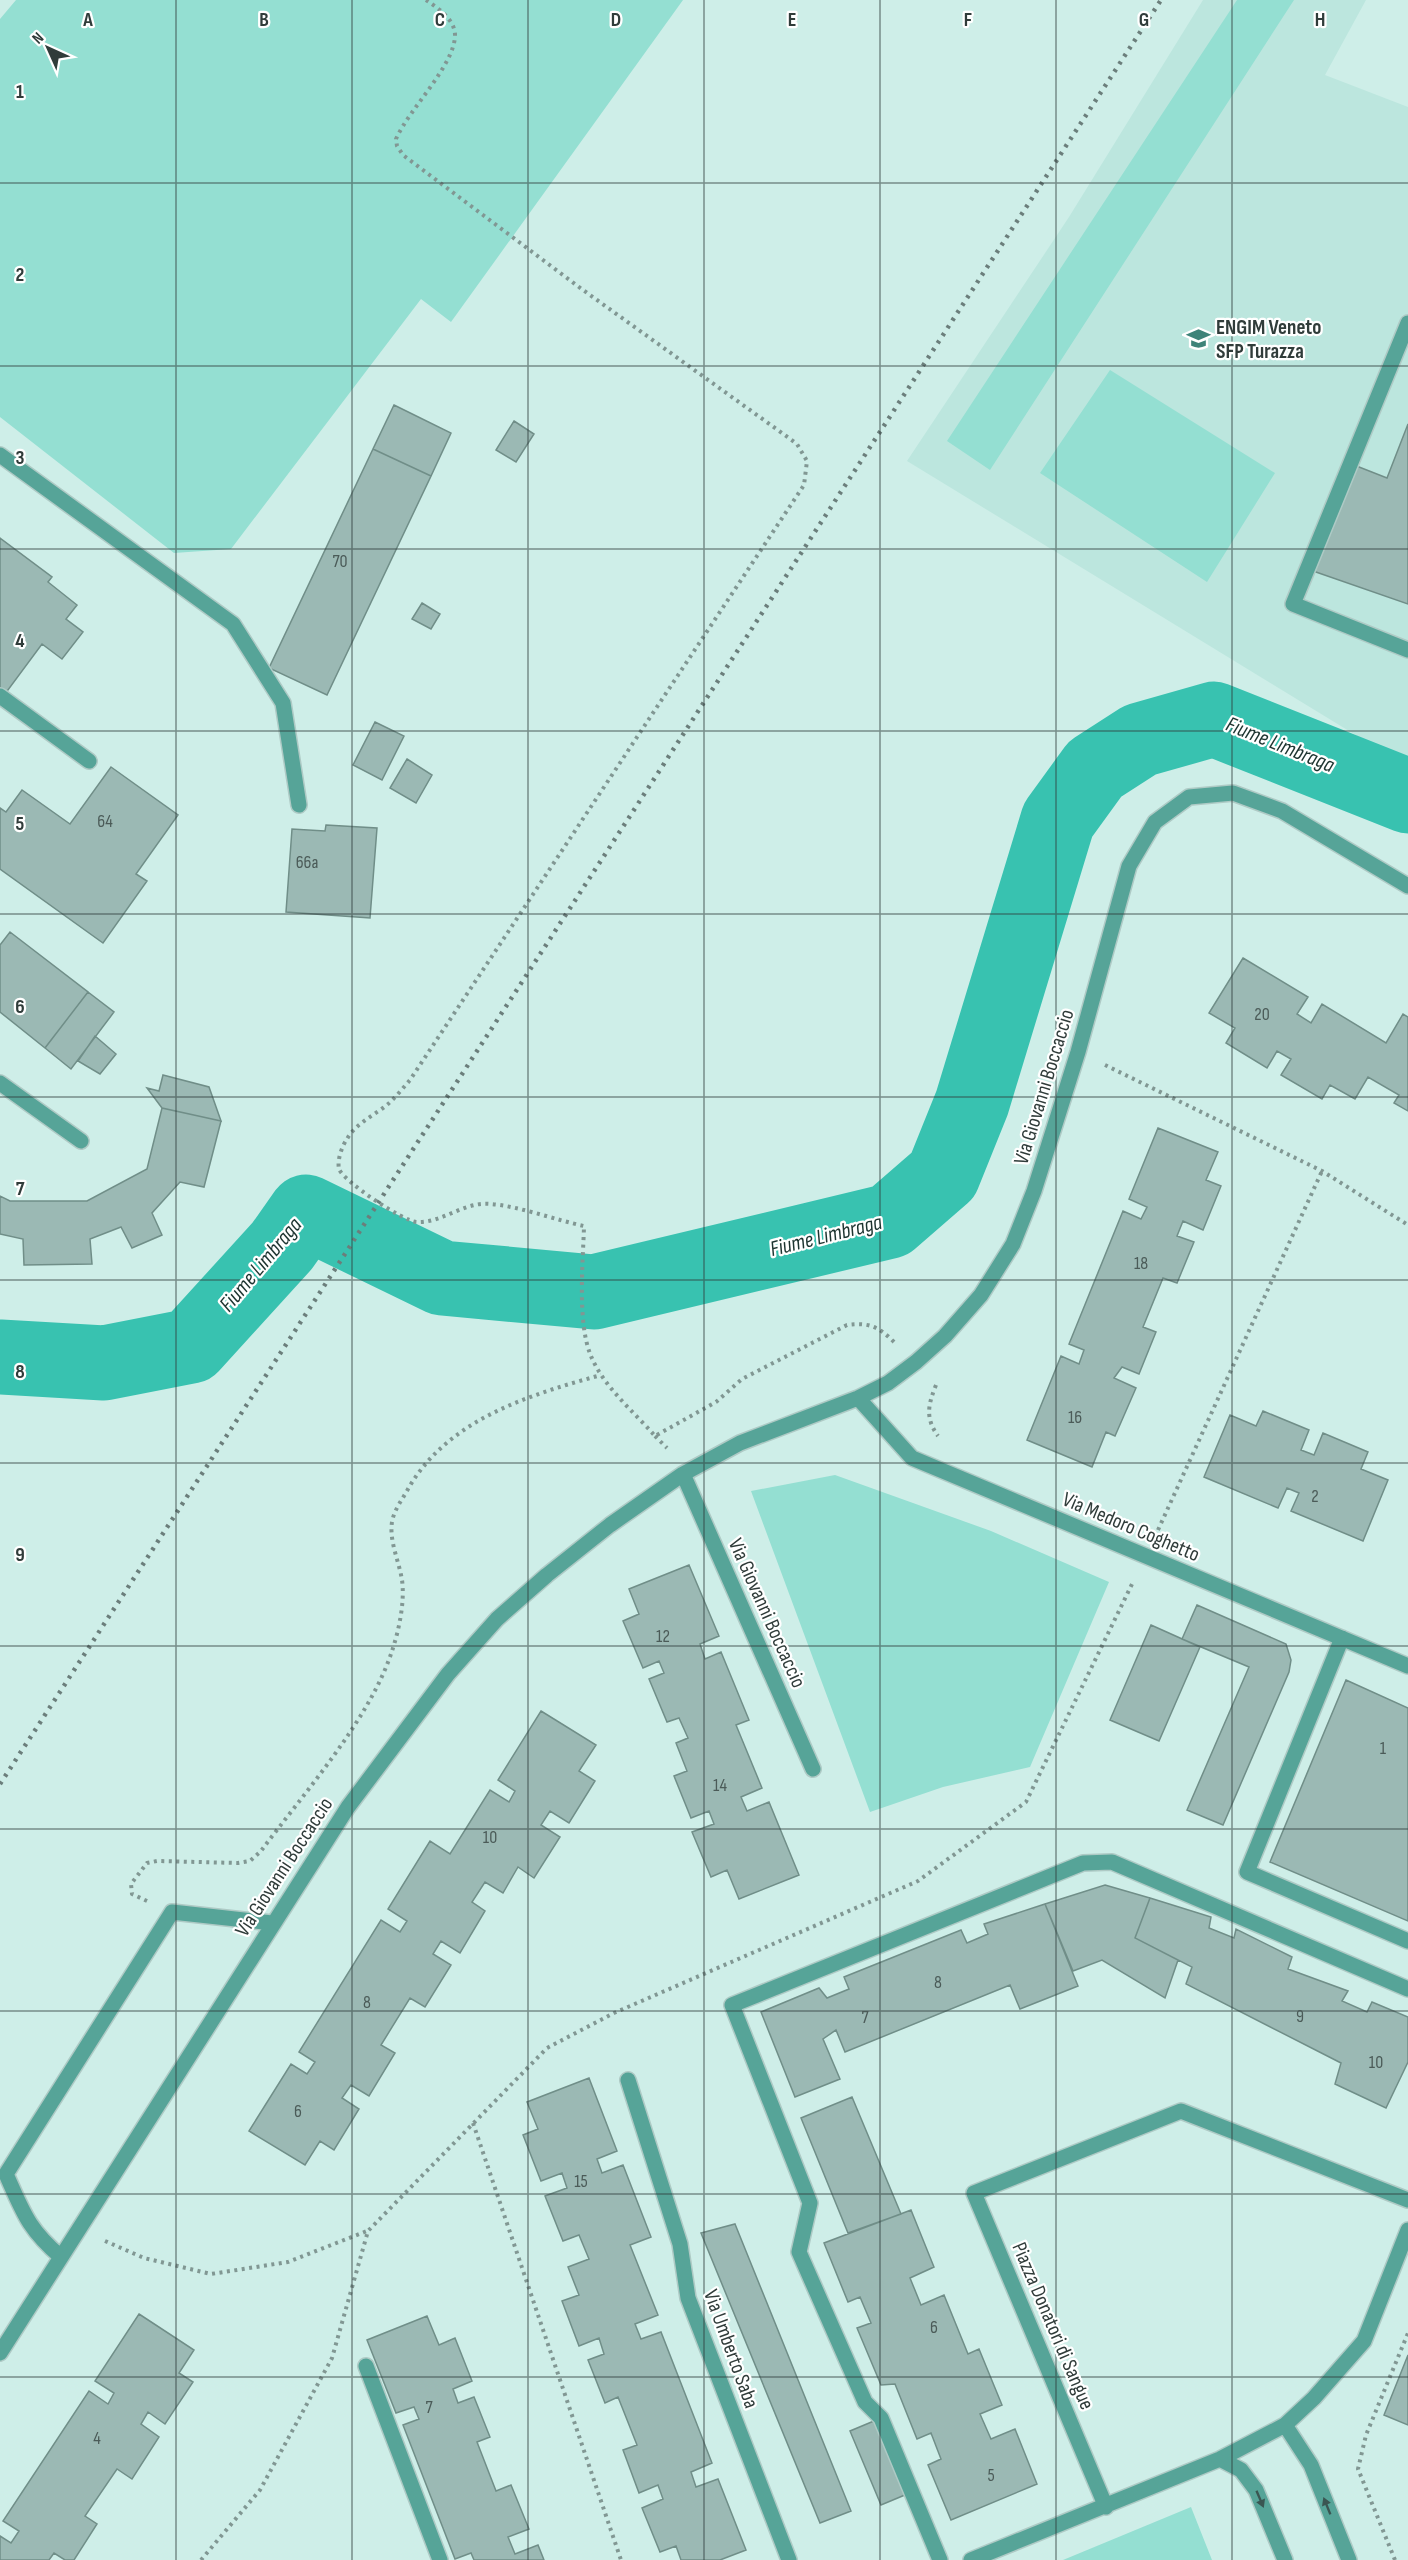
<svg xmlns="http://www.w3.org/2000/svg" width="1408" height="2560" font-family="'Sofia Sans Condensed',sans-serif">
  <rect width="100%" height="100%" fill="#ceeee8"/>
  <path fill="#bce6de" d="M1203,0H1366L1325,75L1408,107V767L907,461L1069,217Z"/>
  <path fill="#94dfd2" d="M16,0H683L451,322L421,299L231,549L174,553L0,417V19Z
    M1237,0H1294L990,470L947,441Z
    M1110,370L1275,473L1207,582L1040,473Z
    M835,1475L991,1531L1109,1582L1030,1767L943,1787L870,1812L751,1491Z
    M1191,2507L1212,2560H1063Z"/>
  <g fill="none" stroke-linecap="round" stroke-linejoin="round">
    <path stroke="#38c2b0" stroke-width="75" d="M0,1357L104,1363L191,1346L282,1246L306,1212L442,1278L594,1292L890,1221L943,1175L972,1103L1058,820L1095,769L1140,740L1214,719L1408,796"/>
  </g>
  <path fill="#9bb9b4" stroke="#708e88" stroke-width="1.5" d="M394,405L451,433L431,476L373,449Z
    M514,421L534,434L516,462L496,450Z
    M1408,424V604L1313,571L1354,465L1387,478Z
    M373,449L431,476L327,695L269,668Z
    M0,538L52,577L48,582L77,605L66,619L83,632L62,659L42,644L5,694L0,690Z
    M422,603L440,614L431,629L412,619Z
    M375,722L404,736L382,780L353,765Z
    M407,759L432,775L416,803L390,788Z
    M111,767L178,815L136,874L147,881L103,943L0,869V808L6,812L22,790L70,824Z
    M326,825L377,828L370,918L286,912L292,829L325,831Z
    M10,932L88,992L45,1048L0,1012V945Z
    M1243,958L1308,997L1297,1014L1311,1023L1322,1004L1386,1043L1403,1014L1408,1017V1111L1394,1103L1399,1095L1368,1077L1355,1099L1330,1085L1322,1099L1281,1075L1291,1059L1277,1051L1267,1068L1226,1043L1235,1028L1209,1013Z
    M88,992L114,1012L71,1069L45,1048Z
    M95,1036L116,1054L100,1074L78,1061Z
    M163,1075L209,1087L221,1121L162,1108L147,1088L159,1091Z
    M162,1108L221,1121L204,1187L180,1182L152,1213L162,1235L132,1248L121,1227L90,1239L92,1264L24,1265L23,1239L0,1234V1196L10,1201H87L147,1169Z
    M1158,1128L1218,1152L1206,1180L1221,1186L1203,1230L1183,1221L1177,1236L1194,1242L1177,1283L1163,1278L1143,1327L1156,1332L1139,1374L1122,1367L1114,1378L1136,1388L1115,1436L1106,1432L1092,1467L1027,1440L1061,1356L1079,1364L1084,1350L1069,1344L1123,1211L1141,1219L1147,1207L1129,1199Z
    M1263,1411L1309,1430L1301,1450L1314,1455L1323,1433L1368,1452L1361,1469L1388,1480L1363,1541L1291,1511L1299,1493L1287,1488L1278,1508L1204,1477L1230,1415L1256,1426Z
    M689,1565L719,1636L700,1644L705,1659L721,1652L749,1720L736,1725L762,1788L741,1797L747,1811L769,1802L799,1875L739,1899L727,1870L711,1877L692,1832L714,1824L709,1811L691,1818L674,1776L687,1771L676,1743L688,1738L679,1718L667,1722L649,1679L664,1673L659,1661L643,1668L623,1621L639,1614L629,1589Z
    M1197,1605L1286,1644L1291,1660L1289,1672L1223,1825L1187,1810L1249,1667L1182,1639Z
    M1151,1625L1200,1647L1159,1741L1110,1720Z
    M1346,1680L1408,1708V1921L1270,1862Z
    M541,1711L596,1745L579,1771L595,1781L569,1823L550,1811L541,1825L560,1837L534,1878L518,1867L503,1893L485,1882L472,1902L485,1911L460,1953L441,1941L433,1954L451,1965L425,2007L410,1998L381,2045L395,2053L369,2096L351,2085L342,2098L359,2109L334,2150L320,2141L305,2165L249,2131L291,2064L307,2074L315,2062L299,2052L381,1920L400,1932L407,1921L388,1909L430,1841L450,1854L490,1790L509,1802L515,1791L498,1780Z
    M1105,1885L1150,1898L1135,1938L1178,1960L1165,1998L1102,1960L1073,1971L1045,1904Z
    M1150,1898L1211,1917L1209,1928L1234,1938L1236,1929L1292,1957L1288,1969L1348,1991L1342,2001L1367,2012L1372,2002L1408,2017V2062L1386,2108L1335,2084L1341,2063L1186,1984L1192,1967L1135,1938Z
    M1045,1904L1078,1986L1020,2009L1010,1985L845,2052L836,2030L823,2039L840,2079L795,2097L761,2012L819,1988L827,1998L849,1989L844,1977L961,1930L967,1943L988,1934L984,1924Z
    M589,2078L617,2151L597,2159L602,2173L623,2165L651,2237L630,2245L658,2315L635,2324L641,2339L661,2332L712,2463L691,2472L696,2487L718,2479L746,2550L720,2560H681L676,2546L660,2552L642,2508L663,2499L658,2485L639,2493L623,2450L637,2445L618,2397L605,2403L588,2360L604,2354L599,2338L579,2346L562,2301L579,2295L568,2267L589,2259L579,2235L563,2241L545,2196L567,2188L562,2173L541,2181L523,2135L538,2129L527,2102Z
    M852,2097L901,2214L848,2233L801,2118Z
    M911,2210L934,2267L910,2278L921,2305L944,2295L968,2354L979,2349L1002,2405L980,2414L991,2439L1015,2429L1037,2484L951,2520L928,2465L941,2459L931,2433L917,2439L895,2384L881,2385L857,2328L871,2323L860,2297L848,2302L824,2243Z
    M735,2224L851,2511L820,2523L701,2233Z
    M139,2314L194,2350L179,2373L193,2382L165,2424L148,2412L141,2424L159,2437L132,2479L117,2469L85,2516L97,2524L74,2560H65L54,2553L49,2560H0V2536L11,2543L19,2531L3,2521L89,2391L108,2404L114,2393L95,2381Z
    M427,2316L439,2345L455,2338L472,2381L453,2389L458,2403L474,2397L490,2437L477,2442L496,2491L511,2485L529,2529L508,2537L515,2554L538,2545L544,2560H474L471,2553L455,2559L403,2425L419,2419L414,2407L396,2413L367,2340Z
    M1408,2355V2425L1384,2415Z
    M881,2418L912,2492L881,2505L850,2431Z"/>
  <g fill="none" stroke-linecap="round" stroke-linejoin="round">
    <defs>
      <path id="minor" d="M1408,323L1293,604L1408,650
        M0,455L233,624L283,703L299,805
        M0,696L89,761
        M0,1083L81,1141
        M858,1398L912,1458L1408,1666
        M683,1474L813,1769
        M1342,1638L1247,1872L1408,1941
        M628,2080L680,2244L688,2298L789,2560
        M61,2257C28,2229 23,2212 6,2174L172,1912L272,1923
        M0,2353L348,1807L448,1674L497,1619L547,1575L610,1525L683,1474L740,1443L858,1398L888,1383L916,1362L945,1336L981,1295L1013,1244L1034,1191L1078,1052L1129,866L1155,822L1189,797L1233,793L1282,811L1408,886
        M366,2366L440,2560
        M1285,2425L1311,2465L1349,2560
        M1220,2459L1241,2470L1256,2490L1285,2560
        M1106,2507L974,2193L1181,2111L1408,2200
        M940,2560L881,2418L865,2402L799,2252L810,2203L732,2005L1083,1863L1112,1862L1408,1989
        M971,2560L1220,2459L1285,2425L1314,2398L1364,2341L1408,2230"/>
    </defs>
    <use href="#minor" stroke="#aecac5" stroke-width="18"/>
    <path stroke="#819793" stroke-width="4" stroke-dasharray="3 4.5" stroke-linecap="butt" d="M426,0C438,8 454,19 455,34C456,64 409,109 396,139L397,146L403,155L583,290L782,433L797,444L807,461L804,485L410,1080C403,1088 396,1097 388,1104C375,1115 356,1123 347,1139C342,1146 337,1160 339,1169C343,1181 404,1222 417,1222C443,1223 464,1201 491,1204C518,1206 556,1220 584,1226C583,1263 577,1323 591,1356C603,1386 634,1412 655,1436L716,1402L742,1379L847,1325C869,1322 879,1327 894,1342
      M1105,1065L1322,1171L1408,1225
      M936,1385C928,1405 925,1418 938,1436
      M655,1436L667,1448
      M1158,1530L1322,1171
      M147,1901L132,1894L131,1884L147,1863L157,1861L238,1863L250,1861L261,1851C304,1793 370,1719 392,1651C399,1630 405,1602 402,1580C399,1561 389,1541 392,1522C394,1510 402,1500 408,1489C448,1419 529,1395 601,1375
      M473,2123L621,2560
      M105,2241L144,2258L211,2274L288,2262L367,2231
      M201,2560L260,2490L332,2358L368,2231L547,2048L614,2013L918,1881L1026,1802L1133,1582
      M1395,2560L1358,2469L1366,2435L1408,2333"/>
    <use href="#minor" stroke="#56a498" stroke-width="15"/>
    <path stroke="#6b7e7b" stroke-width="4.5" stroke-dasharray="3 6" stroke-linecap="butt" d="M0,1784L1161,0"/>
  </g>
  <defs><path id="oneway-solid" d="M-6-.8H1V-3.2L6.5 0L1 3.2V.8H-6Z" transform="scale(1.5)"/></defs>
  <g fill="#3a5652">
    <use href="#oneway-solid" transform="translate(1260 2499) rotate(67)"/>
    <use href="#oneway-solid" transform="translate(1327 2506) rotate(-112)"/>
  </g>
  <path fill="none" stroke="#303c3a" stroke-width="1.5" stroke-opacity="0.55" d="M176,0V2560M352,0V2560M528,0V2560M704,0V2560M880,0V2560M1056,0V2560M1232,0V2560M0,183H1408M0,366H1408M0,549H1408M0,731H1408M0,914H1408M0,1097H1408M0,1280H1408M0,1463H1408M0,1646H1408M0,1829H1408M0,2011H1408M0,2194H1408M0,2377H1408"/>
  <defs>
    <symbol id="school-bare" viewBox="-9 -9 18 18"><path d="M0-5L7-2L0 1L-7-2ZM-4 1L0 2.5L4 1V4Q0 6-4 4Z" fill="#3e8379" stroke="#fff" stroke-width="2.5" paint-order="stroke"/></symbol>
  </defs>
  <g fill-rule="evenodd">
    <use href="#school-bare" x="1182" y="322" width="33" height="33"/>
  </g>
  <g text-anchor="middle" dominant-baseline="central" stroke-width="4.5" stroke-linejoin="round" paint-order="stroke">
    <g font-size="18" fill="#4b5b58">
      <text x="340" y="561">70</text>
      <text x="105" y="821">64</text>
      <text x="307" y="862">66a</text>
      <text x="1262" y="1014">20</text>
      <text x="1141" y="1263">18</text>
      <text x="1075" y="1417">16</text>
      <text x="1315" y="1496">2</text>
      <text x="663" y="1636">12</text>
      <text x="1383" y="1748">1</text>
      <text x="720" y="1785">14</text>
      <text x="490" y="1837">10</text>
      <text x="938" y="1982">8</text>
      <text x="367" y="2002">8</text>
      <text x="1300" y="2016">9</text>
      <text x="865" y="2017">7</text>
      <text x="1376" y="2062">10</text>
      <text x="298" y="2111">6</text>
      <text x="581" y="2181">15</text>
      <text x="934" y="2327">6</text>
      <text x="429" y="2407">7</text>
      <text x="97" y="2438">4</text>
      <text x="991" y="2475">5</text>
    </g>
    <g font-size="21" font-weight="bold" fill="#303c3a" stroke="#fff" text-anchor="start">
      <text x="1216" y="327">ENGIM Veneto<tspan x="1216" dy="24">SFP Turazza</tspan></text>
    </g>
    <g font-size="21" fill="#303c3a" stroke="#fff">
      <text transform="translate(1044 1087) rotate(-73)">Via Giovanni Boccaccio</text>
      <text transform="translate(1131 1527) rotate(23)">Via Medoro Coghetto</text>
      <text transform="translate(767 1613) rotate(66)">Via Giovanni Boccaccio</text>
      <text transform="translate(284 1867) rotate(-57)">Via Giovanni Boccaccio</text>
      <text transform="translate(1053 2326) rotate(67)">Piazza Donatori di Sangue</text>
      <text transform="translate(731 2349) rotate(70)">Via Umberto Saba</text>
    </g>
    <g font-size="22" font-style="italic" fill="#1d3430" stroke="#fff">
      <text transform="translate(1280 745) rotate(22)">Fiume Limbraga</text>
      <text transform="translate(826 1236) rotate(-14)">Fiume Limbraga</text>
      <text transform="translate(261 1265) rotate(-50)">Fiume Limbraga</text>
    </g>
  </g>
  <g font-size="20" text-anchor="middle" font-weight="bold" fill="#303c3a" stroke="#fff" stroke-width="4.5" stroke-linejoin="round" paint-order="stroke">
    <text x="88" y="26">A</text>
    <text x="264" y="26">B</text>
    <text x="440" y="26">C</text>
    <text x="616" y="26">D</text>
    <text x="792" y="26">E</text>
    <text x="968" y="26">F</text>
    <text x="1144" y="26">G</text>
    <text x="1320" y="26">H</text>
    <text x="20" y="98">1</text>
    <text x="20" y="281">2</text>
    <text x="20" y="464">3</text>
    <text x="20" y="647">4</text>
    <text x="20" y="830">5</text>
    <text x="20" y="1013">6</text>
    <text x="20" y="1195">7</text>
    <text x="20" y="1378">8</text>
    <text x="20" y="1561">9</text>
  </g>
  <g transform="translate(48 48) rotate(315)" stroke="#ffffff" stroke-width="4.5" paint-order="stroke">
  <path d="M0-4.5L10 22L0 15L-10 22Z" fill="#303c3a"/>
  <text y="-9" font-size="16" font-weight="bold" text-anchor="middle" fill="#303c3a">N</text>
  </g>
</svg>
